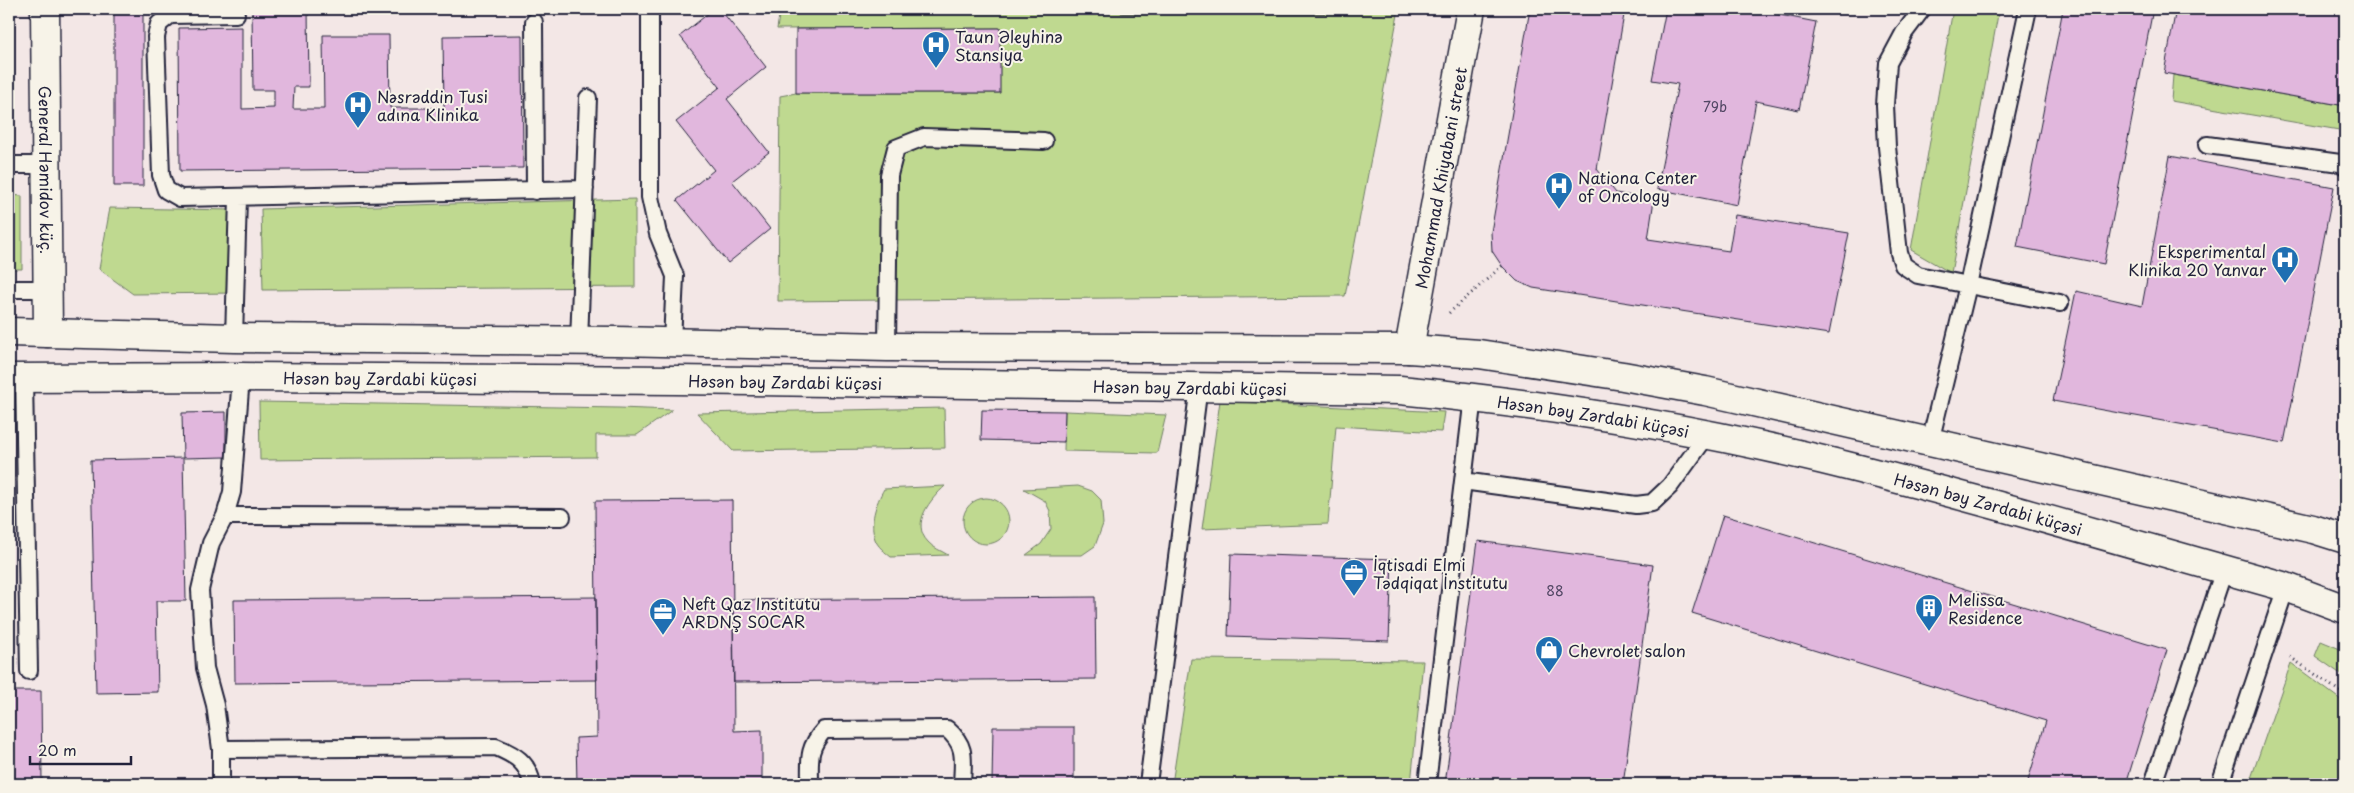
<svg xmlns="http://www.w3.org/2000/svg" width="2354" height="793" font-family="'Playpen Sans',sans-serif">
  <rect width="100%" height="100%" fill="#f3e7e6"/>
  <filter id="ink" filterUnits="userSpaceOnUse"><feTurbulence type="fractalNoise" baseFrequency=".02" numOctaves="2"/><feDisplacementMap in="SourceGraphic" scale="10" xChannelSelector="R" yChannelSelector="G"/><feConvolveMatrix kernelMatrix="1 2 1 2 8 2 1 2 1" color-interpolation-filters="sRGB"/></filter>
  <g filter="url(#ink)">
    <path fill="#bfd990" stroke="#707e66" d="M780,9H1121L1122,13H1325V9H1399L1345,296L778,301L780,96L796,93H999V28L777,29Z
      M1953,9H1999L1951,273L1911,250Z
      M2173,75L2345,106V131L2171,101Z
      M9,195L22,196V269H9Z
      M635,199V287L263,290L261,209Z
      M110,208L236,210L238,293L133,294L99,269Z
      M1220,401L1444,412L1441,432L1336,426L1328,524L1202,529Z
      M259,402L619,408L672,410L637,435H596V457L260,460Z
      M944,408L945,448L733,451L697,413Z
      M1065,411L1166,415L1157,453L1064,451Z
      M945,486C931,499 910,523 928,542C933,548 942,551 948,555L891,557C886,553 877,546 875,539C869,523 876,503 884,489Z
      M1078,486L1092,491L1101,500L1103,524L1095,546L1082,555H1026L1041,544L1051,529L1050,511L1045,501L1024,489Z
      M963 521a23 23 0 1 1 46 0a23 23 0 1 1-46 0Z
      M2321,641L2345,651V677L2315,656Z
      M1191,659L1423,661L1411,784H1172Z
      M2291,663L2345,703V784H2249Z"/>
    <path fill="#e1b7dd" stroke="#22223b" d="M252,9H308L309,87H294L293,109H324L323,35H389L390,108H444L443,36L522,35L523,168L180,171L179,28L242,27V109L274,108V90H253Z
      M714,9H720L766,67L727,99L769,152L732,181L770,229L728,263L677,200L714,170L676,122L720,87L680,36Z
      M1121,9H1325V13H1121Z
      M1530,9H1625L1597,169L1616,193L1654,200L1648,239L1729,251L1735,215L1849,233L1829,334L1533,288L1517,281L1502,266L1492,251L1491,232Z
      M1666,9H1776L1775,14L1816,22L1799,110L1756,101L1737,205L1657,189L1678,84L1652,80Z
      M2063,9H2153L2104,264L2017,247Z
      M2176,9H2345V106L2164,73Z
      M114,11H143V186H114Z
      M1000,28V93H796V29Z
      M2170,156L2334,187L2284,443L2053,401L2076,291L2142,306Z
      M982,410L1065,411L1064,442L981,440Z
      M226,412V457L183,458L182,413Z
      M183,458L186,601H156L158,692L96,693L91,460Z
      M732,500L734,731L762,730V784H577L576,738L597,737L595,501Z
      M1723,515L2167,650L2126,784H2027L2046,721L1692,613Z
      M1478,541L1653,565L1623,784H1445Z
      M1231,554L1392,559L1389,641L1228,636Z
      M596,597L597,680L235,683L234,600Z
      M1095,597L1096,679L734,682L733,600Z
      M9,691H41L42,784H9Z
      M993,727H1074V784H992Z
      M479,777V784H261V780Z"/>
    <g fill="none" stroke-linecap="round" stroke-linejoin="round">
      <defs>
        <path id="service" d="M650,9V197L658,234L675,276L672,342
          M1922,9L1904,33L1888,63L1885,105L1887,147L1899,253L1903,265L1918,275L2060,303
          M236,14L170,15L159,24L156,37L161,175L166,190L180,198L585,189
          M534,22L535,191
          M2207,145L2340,163L2345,166
          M9,165H47
          M9,289H48
          M234,338L238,198
          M579,342L588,98
          M887,347L889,175L896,148L924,137L1044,141
          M24,378L29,671
          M1930,442L1968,285L2028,9
          M1463,481L1636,505L1652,503L1670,486L1707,435
          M225,516L562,517
          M221,749L496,747C515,755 528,762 532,784
          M221,784V749L215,705L205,668L200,590L211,543L225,516L232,492L241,377
          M810,784C810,760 807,749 824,730L947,729C967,746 963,759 962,784
          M1148,784L1199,386
          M1427,784L1473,397
          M2153,784L2224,570
          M2220,784L2286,587"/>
        <g id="minor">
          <path id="s1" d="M45,9L48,333"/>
        </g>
        <g id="tertiary">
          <path id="s2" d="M1409,349L1471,9"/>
        </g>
        <g id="primary">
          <path d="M9,332L234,338L617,341L887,347L1409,349L1479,354L1623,376L1705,391L2313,529L2345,539"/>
          <path id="s3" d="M9,378L241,377L676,380L1400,390C1542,404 1684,426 1823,460C1978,498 2132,544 2286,587L2345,609"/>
        </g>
      </defs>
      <use href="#service" stroke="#22223b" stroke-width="20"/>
      <use href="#minor" stroke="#22223b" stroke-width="31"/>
      <use href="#tertiary" stroke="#22223b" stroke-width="31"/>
      <use href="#primary" stroke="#22223b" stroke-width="31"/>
      <path stroke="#22223b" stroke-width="3" stroke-dasharray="1 4" stroke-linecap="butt" d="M1449,313L1502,266
        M2290,657L2345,695"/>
      <use href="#service" stroke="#f7f3e8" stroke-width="16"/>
      <use href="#minor" stroke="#f7f3e8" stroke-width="28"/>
      <use href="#tertiary" stroke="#f7f3e8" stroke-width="28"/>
      <use href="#primary" stroke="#f7f3e8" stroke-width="28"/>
    </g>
  </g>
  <defs>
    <symbol id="hospital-pin" viewBox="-11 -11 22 30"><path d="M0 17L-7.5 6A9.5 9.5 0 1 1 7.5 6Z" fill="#1f6fb2" stroke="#f7f3e8"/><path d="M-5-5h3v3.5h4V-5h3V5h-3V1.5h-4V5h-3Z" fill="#fff"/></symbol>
    <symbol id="office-pin" viewBox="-11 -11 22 30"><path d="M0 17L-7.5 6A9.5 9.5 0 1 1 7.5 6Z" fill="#1f6fb2" stroke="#f7f3e8"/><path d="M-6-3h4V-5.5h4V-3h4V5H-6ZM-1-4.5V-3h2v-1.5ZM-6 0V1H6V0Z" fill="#fff"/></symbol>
    <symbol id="building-pin" viewBox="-11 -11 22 30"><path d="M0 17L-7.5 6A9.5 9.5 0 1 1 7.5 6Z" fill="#1f6fb2" stroke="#f7f3e8"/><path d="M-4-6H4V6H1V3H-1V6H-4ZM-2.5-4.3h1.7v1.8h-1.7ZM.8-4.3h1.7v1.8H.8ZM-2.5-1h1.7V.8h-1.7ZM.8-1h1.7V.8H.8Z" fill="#fff"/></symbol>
    <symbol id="shop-pin" viewBox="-11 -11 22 30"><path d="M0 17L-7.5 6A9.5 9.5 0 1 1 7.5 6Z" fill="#1f6fb2" stroke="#f7f3e8"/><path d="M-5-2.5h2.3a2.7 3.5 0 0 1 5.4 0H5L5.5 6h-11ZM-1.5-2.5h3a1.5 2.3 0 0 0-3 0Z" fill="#fff"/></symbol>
  </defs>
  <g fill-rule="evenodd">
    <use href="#hospital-pin" x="920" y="29" width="32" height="43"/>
    <use href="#hospital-pin" x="342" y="89" width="32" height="43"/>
    <use href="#hospital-pin" x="1543" y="170" width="32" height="43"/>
    <use href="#hospital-pin" x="2269" y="244" width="32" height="43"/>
    <use href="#office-pin" x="1338" y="557" width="32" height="43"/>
    <use href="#building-pin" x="1913" y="592" width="32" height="43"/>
    <use href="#office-pin" x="647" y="596" width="32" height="43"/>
    <use href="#shop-pin" x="1533" y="634" width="32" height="43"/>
  </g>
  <g text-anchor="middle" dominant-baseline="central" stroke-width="4" stroke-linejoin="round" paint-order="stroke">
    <g font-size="14" fill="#524764">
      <text x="1715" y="106">79b</text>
      <text x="1555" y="590">88</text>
    </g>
    <g font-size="16" fill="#22223b" stroke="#f7f3e8" text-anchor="start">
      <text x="955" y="36">Taun Əleyhinə<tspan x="955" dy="18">Stansiya</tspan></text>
      <text x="377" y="96">Nəsrəddin Tusi<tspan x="377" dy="18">adına Klinika</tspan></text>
      <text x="1578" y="177">Nationa Center<tspan x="1578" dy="18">of Oncology</tspan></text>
      <text x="2266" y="251" text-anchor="end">Eksperimental<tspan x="2266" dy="18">Klinika 20 Yanvar</tspan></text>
      <text x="1373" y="564">İqtisadi Elmi<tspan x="1373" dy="18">Tədqiqat İnstitutu</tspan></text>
      <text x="1948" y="599">Melissa<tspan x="1948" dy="18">Residence</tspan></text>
      <text x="682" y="603">Neft Qaz Institutu<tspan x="682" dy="18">ARDNŞ SOCAR</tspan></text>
      <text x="1568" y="650">Chevrolet salon</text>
    </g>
    <g font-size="16" fill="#22223b" stroke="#f7f3e8">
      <text stroke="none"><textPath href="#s1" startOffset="161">General Həmidov küç.</textPath></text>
      <text stroke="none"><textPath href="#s2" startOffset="174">Mohammad Khiyabani street</textPath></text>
      <text stroke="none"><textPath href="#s3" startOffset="371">Həsən bəy Zərdabi küçəsi</textPath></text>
      <text stroke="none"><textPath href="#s3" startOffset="776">Həsən bəy Zərdabi küçəsi</textPath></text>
      <text stroke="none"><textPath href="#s3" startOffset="1181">Həsən bəy Zərdabi küçəsi</textPath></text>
      <text stroke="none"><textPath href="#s3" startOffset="1586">Həsən bəy Zərdabi küçəsi</textPath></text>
      <text stroke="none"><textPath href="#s3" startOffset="1991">Həsən bəy Zərdabi küçəsi</textPath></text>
    </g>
  </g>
  <rect width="2354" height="793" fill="none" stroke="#f7f3e8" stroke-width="30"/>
  <rect x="15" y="15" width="2324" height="763" fill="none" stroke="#22223b" stroke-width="2" filter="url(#ink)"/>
  <path d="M30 756v8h101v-8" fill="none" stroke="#22223b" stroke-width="2.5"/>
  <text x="38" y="756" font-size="15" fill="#22223b" stroke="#f7f3e8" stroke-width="4" paint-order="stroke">20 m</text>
</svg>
